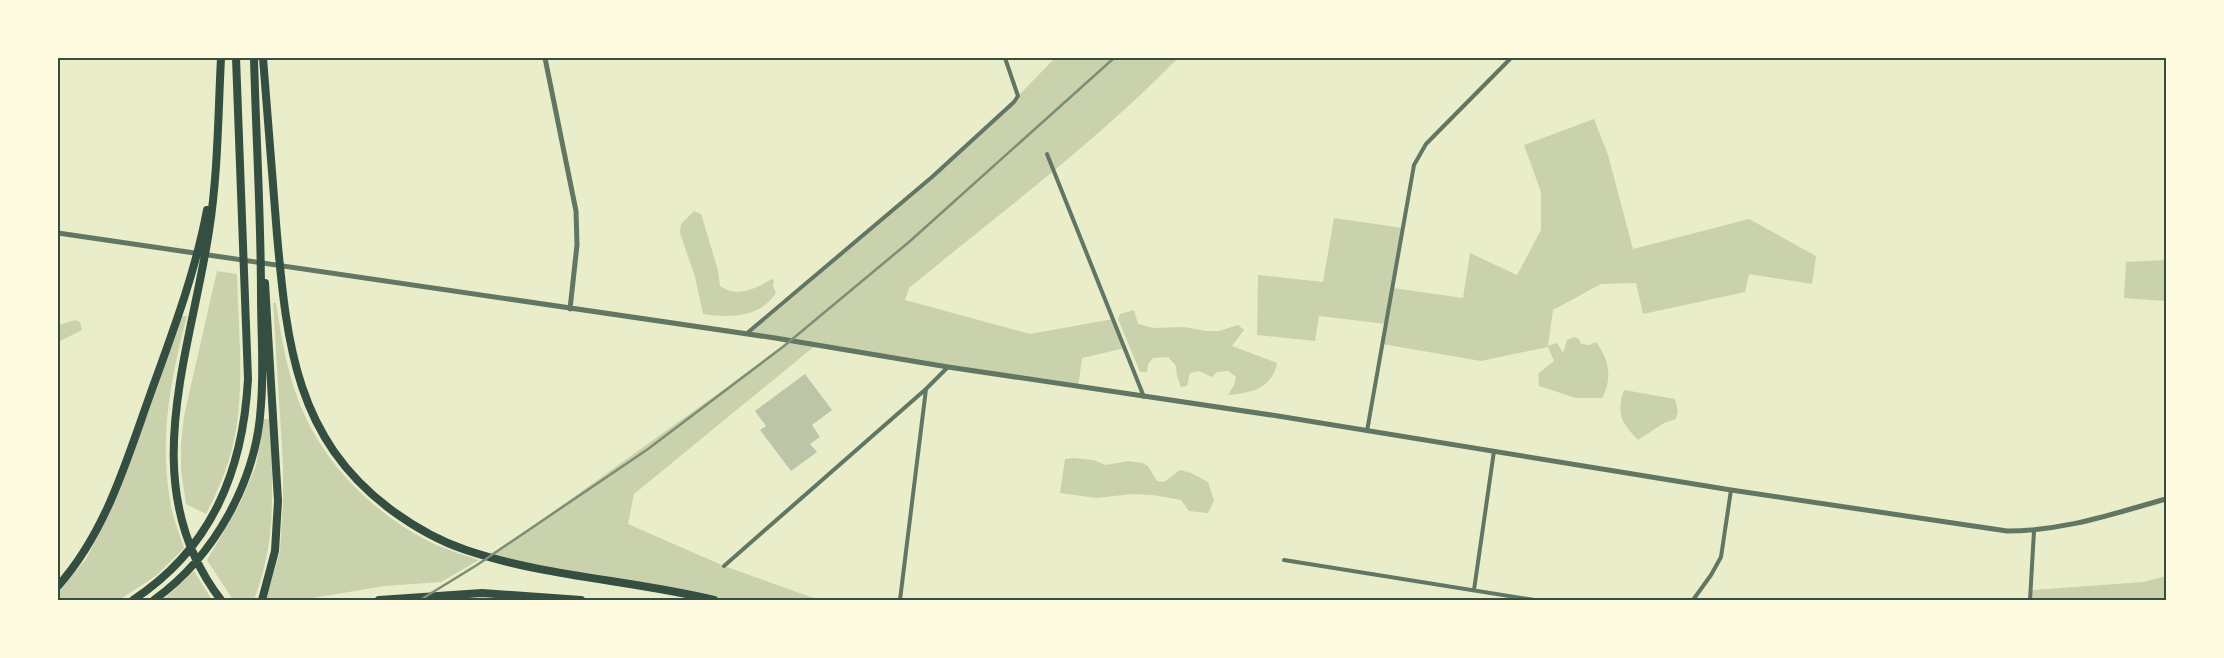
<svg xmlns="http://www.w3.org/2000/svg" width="2224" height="658" font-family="'DM Sans',sans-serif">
  <rect width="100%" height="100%" fill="#e9edc9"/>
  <path fill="#cad2ad" d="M1055,58H1178C1096,142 1000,213 909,288L905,300L1030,334L1113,319L1125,348L1082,358L1078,387L816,345L634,494L628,524L724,566L819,600H714L490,557L791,341L746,334L932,177L1018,96Z
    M1594,119L1608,155L1633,249L1749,219L1816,256L1812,284L1749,274L1745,292L1643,314L1636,283L1601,284L1553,310L1548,346L1557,343L1563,353L1567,340L1574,337L1579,339L1581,344L1589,345L1596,342C1609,359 1613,379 1602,398H1576L1539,386L1538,374L1554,361L1548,347L1481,361L1382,344L1386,324L1319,316L1315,341L1257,335L1258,275L1323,282L1334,218L1403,228L1393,288L1463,298L1470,253L1517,275L1541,230V192L1524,145Z
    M694,211L701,214L718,270L720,286C737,298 755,289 772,279L774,280L773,286L776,293C760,318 729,318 703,314L695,277L680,233L681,224Z
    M2166,260V301L2124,298L2126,262Z
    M217,271L237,274C238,325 245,385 235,435C230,463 219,489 206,514L186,504L181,470V444L184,416Z
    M273,303H276C280,328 284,354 291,378C310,448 362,506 426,540C442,548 461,554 479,560L441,582L385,586L301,600H266L280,551L283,503V464Z
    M1134,310L1138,324L1154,328L1184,327L1206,331H1219L1238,325L1244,330L1232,346L1277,363C1273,388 1250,394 1228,395L1234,385L1236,377L1228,371L1217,372L1212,377L1199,371L1190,373L1187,386L1181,387L1177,376L1176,366L1168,357L1153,358L1148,364L1147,372H1140L1118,319L1120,314Z
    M182,316H187C171,376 159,438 170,500C172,516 179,532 184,548L157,575L119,600H58V592L86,559L110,512Z
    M75,320L80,322L82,330L58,342V325Z
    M1624,390L1675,399L1678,411L1676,419L1664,423L1638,440C1621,422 1616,414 1624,390Z
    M264,419H270C272,485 278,538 254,600H233L207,560L239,505L256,466Z
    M1073,458L1093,460L1106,465L1128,461L1143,463L1148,466L1157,481L1164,482L1180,470L1191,473L1208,482L1214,501L1208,513L1189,511L1181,500L1153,495L1133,494L1096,498L1060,493L1065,459Z
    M194,571L212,600H163Z
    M2166,576V600H2030L2031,590L2144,582Z"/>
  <path fill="#bcc5a7" d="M805,374L832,410L812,425L820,437L810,444L817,452L791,471L760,430L766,426L755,411Z"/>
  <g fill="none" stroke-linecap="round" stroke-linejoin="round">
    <path stroke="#617663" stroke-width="4" d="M1047,154L1144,397
      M746,334L932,177L1014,102L1018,96L1005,58
      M1367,431L1414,165L1426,144L1511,58
      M1284,560L1534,600
      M724,566L926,389L948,367
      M1474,590L1494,451
      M900,600L926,389
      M1693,600L1711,575L1721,557L1731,490
      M2030,600L2034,531"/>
    <path stroke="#617663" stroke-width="5" d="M545,58L576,211L577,245L570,309
      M58,233L775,338L948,367L1278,416L1731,490L2007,531C2064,531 2112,514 2166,499"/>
    <path stroke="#344e41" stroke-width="8" d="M221,58C218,116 218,174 209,231C190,356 134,487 221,600
      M263,58C268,117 272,176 277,235C287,345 296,438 390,509C413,526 439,541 466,550C546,577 632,580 714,600
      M58,586C106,532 126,462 150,395C172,334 195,274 207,210
      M133,600C212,548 243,471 248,379L236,58
      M154,600C215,556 257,480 261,405C264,369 261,332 261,295C261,216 256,137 254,58
      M262,600L275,551L278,501L265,283
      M379,600L482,593L581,600"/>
    <path stroke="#7c8e77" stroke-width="2.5" d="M420,600L477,565L648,449L784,346L909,242L1114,58"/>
  </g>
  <rect width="2224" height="658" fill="none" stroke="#fefae0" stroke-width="118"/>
  <rect x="59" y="59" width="2106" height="540" fill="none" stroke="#344e41" stroke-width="2"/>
</svg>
